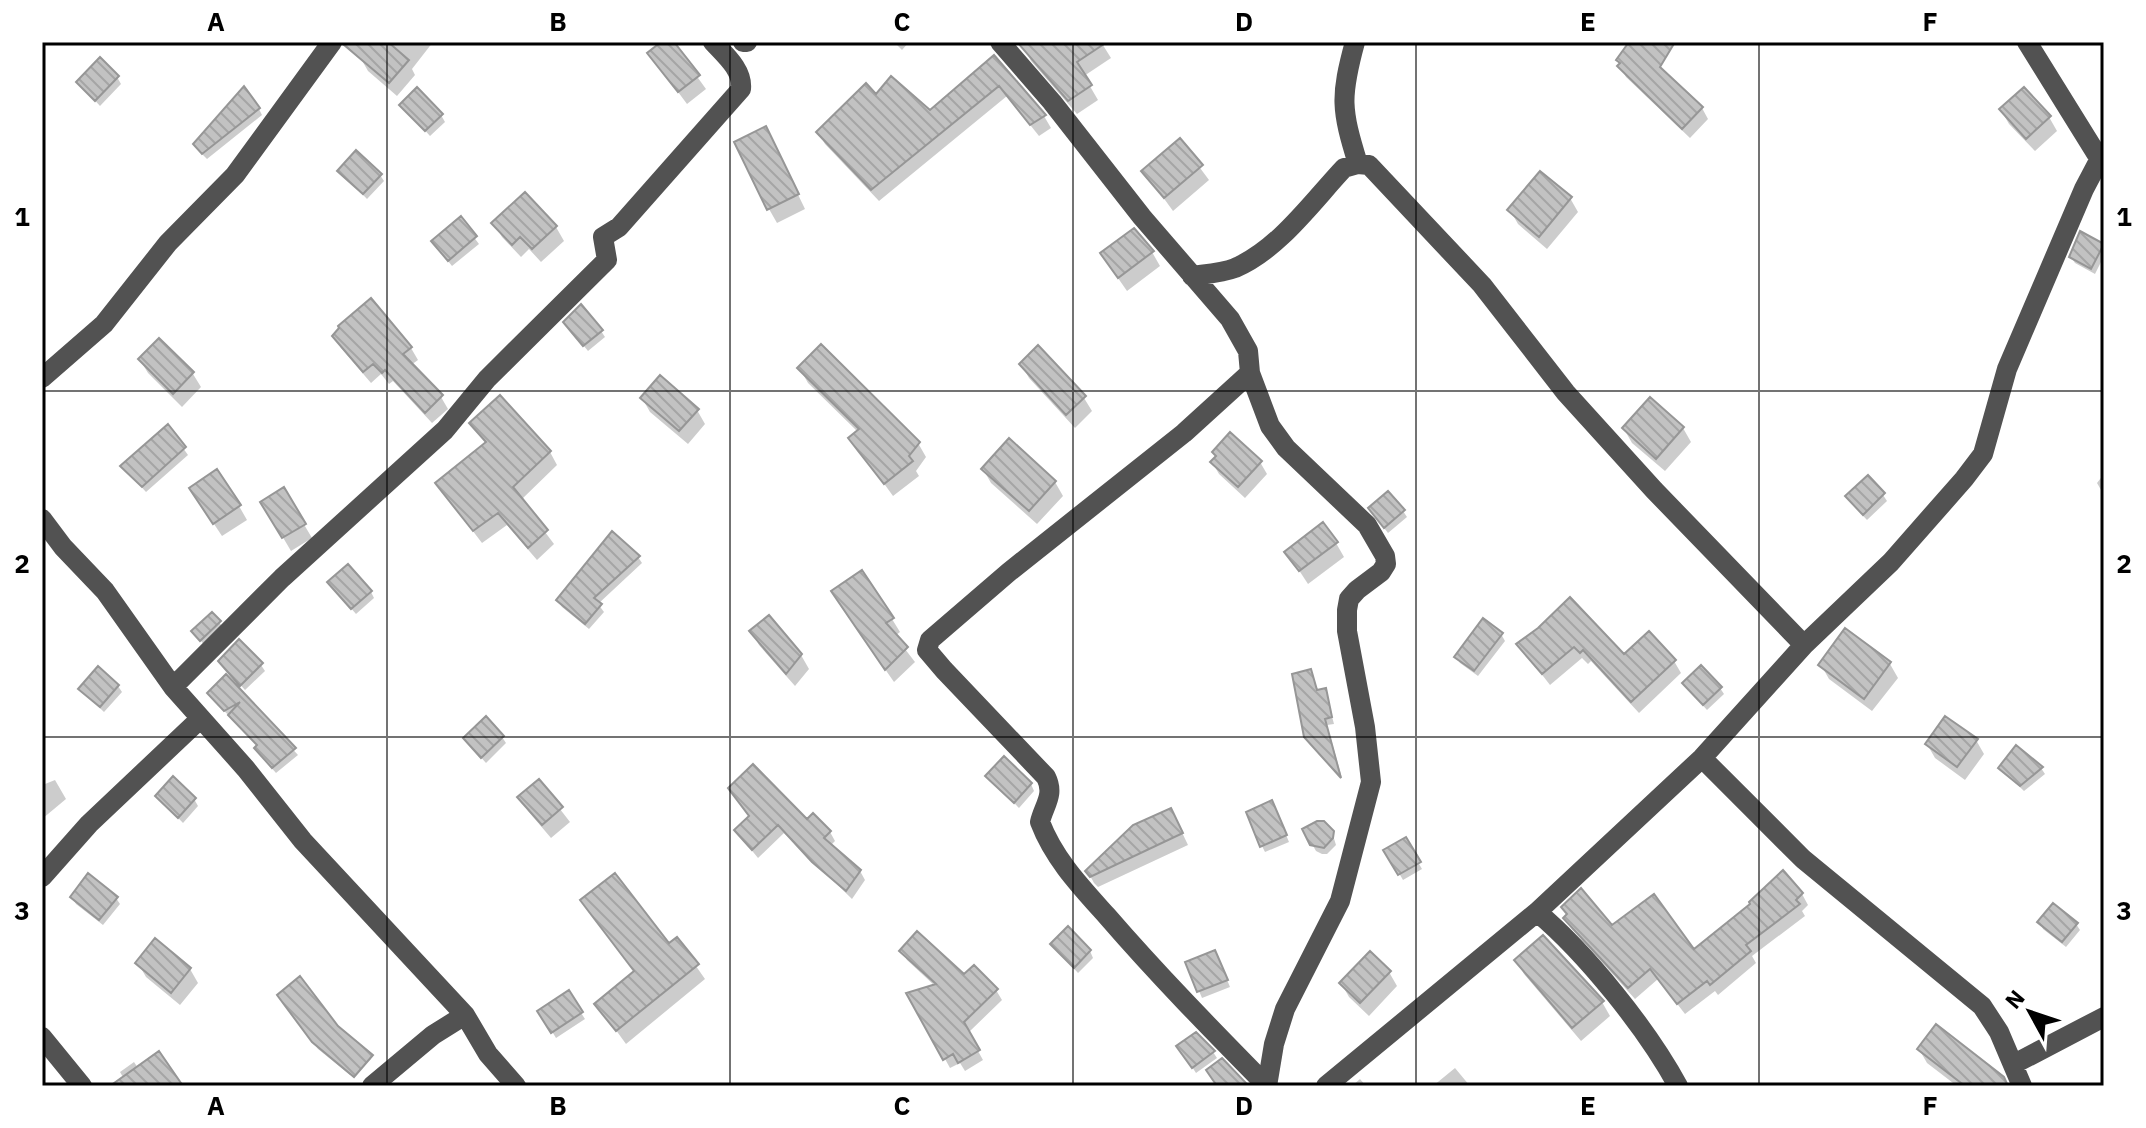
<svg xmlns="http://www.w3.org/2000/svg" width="2146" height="1128" font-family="'IBM Plex Sans',sans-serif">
  <defs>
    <pattern id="building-back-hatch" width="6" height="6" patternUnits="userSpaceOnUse" patternTransform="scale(2)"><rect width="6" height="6" fill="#c2c2c2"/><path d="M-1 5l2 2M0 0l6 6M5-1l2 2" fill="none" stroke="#a5a5a5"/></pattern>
  </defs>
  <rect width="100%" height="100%" fill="#fff"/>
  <path fill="#0003" d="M373,42H433L412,69L415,75L397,96L368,71L360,57Z
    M664,42H672L706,89L687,104L649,53Z
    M894,42H909L902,50Z
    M1031,42H1101L1111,58L1084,76L1098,100L1077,114L1031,61L1024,47Z
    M994,58L1044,116L1051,128L1039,136L1007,96L879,201L825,144L818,132L876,97L930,113Z
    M1620,66L1702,108L1708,119L1690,138L1626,77Z
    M117,77L121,84L100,106L78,82Z
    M402,105L441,115L445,122L430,136Z
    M259,109L262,115L207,159L199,151L195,144Z
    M2001,110L2049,117L2057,131L2035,151L2009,124Z
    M1180,141L1209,180L1173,211L1144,171Z
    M773,143L805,209L777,223L769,209Z
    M340,171L380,175L384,181L367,199Z
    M1570,198L1578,212L1547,249L1518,224L1510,210Z
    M460,219L479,244L452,266L437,247Z
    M494,223L556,227L564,241L541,262L529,249L521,257L502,237Z
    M2102,246L2104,256L2095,274L2075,263L2071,257Z
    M1152,252L1160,266L1127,291L1111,268Z
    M569,328L601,331L605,337L588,351Z
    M334,336L411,348L418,360L411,365L441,397L448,409L432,423L393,381L389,384L381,374L371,383L341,348Z
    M159,341L193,374L201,387L182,407L148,373L140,360Z
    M1038,348L1084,398L1092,411L1075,428L1029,378L1021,364Z
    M800,369L918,443L926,457L916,471L919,476L893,496L851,438L858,432L808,383Z
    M500,398L550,452L557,465L521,500L554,544L537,560L507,525L482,543L437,484L486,444L472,424Z
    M642,398L697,410L705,424L688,444L650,412Z
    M168,427L188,455L146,492L122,466Z
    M1683,428L1691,442L1665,471L1632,443L1624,429Z
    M1212,462H1260L1267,474L1245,498L1219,474Z
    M983,469L1055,482L1063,496L1037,524L991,483Z
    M2104,474V495L2097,483Z
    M283,489L312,538L291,551L262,502Z
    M1883,495L1887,501L1867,520L1851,503Z
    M200,503L239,506L247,520L222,536Z
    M1403,511L1407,517L1388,533L1374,515Z
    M1336,543L1344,557L1308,584L1287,552Z
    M638,557L642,563L598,604L604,612L589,629L562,607L558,601Z
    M329,583L371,592L374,598L356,614Z
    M841,606L892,619L900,632L895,636L915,662L894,682Z
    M219,622L223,628L205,646L194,632Z
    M1539,630L1624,657L1674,661L1681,673L1639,713L1591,661L1588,664L1582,658L1550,685L1519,645Z
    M751,631L801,655L809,669L795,686L759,645Z
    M1846,631L1890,664L1898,678L1872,711L1829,679L1821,665Z
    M1501,634L1505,641L1478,676L1460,663L1456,657Z
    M261,665L265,671L245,690L224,667Z
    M226,677L298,755L276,773L260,755L258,747L213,699Z
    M118,686L122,692L104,712L80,689Z
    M1720,688L1724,694L1707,710L1688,689Z
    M1325,690L1334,724L1327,725L1342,778L1310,744L1317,692Z
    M502,737L506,743L486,763L469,744Z
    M1976,740L1984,754L1965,780L1935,758L1927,744Z
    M2016,748L2041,768L2045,774L2024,791L2000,768Z
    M988,776L1031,784L1034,791L1019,808Z
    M42,778L45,784L55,780L66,799L42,819Z
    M539,782L570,822L551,838L528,811L520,798Z
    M157,796L194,799L198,806L183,823Z
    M1275,809L1289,842L1265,852L1262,846Z
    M751,817L830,832L835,841L830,846L860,871L865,880L852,899L784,833L758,858L736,831Z
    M1177,822L1188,845L1098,887L1094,883L1088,872Z
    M1304,830L1332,832L1336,845L1327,854H1322L1316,851Z
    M1405,840L1422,869L1403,880L1386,851Z
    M1802,894L1808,905L1802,911L1805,916L1752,956L1756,963L1718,995L1715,991L1685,1014L1658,979L1635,999L1572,929L1565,918L1694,952Z
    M72,897L116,898L120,904L103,925L76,904Z
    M582,901L669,946L677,939L705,979L626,1044L597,1004L635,973Z
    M2040,922L2076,924L2080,930L2066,947L2043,929Z
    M1052,944L1090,951L1093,958L1078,973Z
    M902,951L996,990L1002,1000L968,1033L983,1060L965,1071L960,1063L950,1068L909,994L935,986L907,960Z
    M1218,958L1230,987L1202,998L1187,963Z
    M1516,960L1602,1002L1610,1016L1581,1041L1524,974Z
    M138,963L190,969L198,983L180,1005L146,977Z
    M1389,972L1397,986L1369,1016L1349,997L1341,983Z
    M568,993L585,1019L556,1038L540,1012Z
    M283,1002L337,1027L368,1053L371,1059L350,1075L318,1049Z
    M1919,1049L2004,1086H1957L1927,1063Z
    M1213,1052L1217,1058L1196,1073L1183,1053Z
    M134,1062L138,1068L180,1086H128L120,1072Z
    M1455,1068L1470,1086H1433Z
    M1360,1079L1366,1086H1352Z"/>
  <path fill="url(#building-back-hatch)" stroke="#969696" stroke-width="2" d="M345,42H388L409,60L389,83L344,45Z
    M661,42H674L700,75L678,92L647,53Z
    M1017,42H1107L1077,62L1092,85L1068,101Z
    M1629,42H1675L1660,67L1703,107L1682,129L1617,66L1620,63L1616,60Z
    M994,55L1046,115L1030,125L999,86L871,190L816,132L866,83L876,94L891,76L930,110Z
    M100,57L119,76L95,101L76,82Z
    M244,86L260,108L202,154L193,144Z
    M417,87L443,114L425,131L399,105Z
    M2024,87L2051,116L2026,139L1999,109Z
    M766,126L799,194L767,210L734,142Z
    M1180,138L1203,165L1164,198L1141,171Z
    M356,150L382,174L363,194L337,171Z
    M1540,171L1572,197L1539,237L1507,210Z
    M525,192L557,226L532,249L520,237L512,245L491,223Z
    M461,216L477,236L448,261L431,241Z
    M1134,228L1154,251L1118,278L1100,253Z
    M2080,231L2104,244L2091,269L2069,257Z
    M371,298L412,347L403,354L443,395L425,413L385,370L382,373L373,364L363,372L332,336L339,328L338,326Z
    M581,304L603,330L583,346L563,322Z
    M159,338L194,372L173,394L138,359Z
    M821,344L920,442L909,456L913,461L884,484L848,438L859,429L797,368Z
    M1038,345L1086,396L1066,415L1019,364Z
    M660,375L699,409L679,431L640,398Z
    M500,395L551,451L513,487L548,530L528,548L498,513L473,531L435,483L486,442L469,423Z
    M1650,397L1684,427L1656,459L1622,428Z
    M168,424L186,447L142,487L120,466Z
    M1230,432L1262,461L1238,487L1210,462L1216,456L1212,452Z
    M1009,438L1056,481L1029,511L981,469Z
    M217,469L241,505L213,524L189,488Z
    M1868,475L1885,493L1863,515L1845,496Z
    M284,487L306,524L282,538L260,502Z
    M1388,491L1405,510L1384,528L1368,508Z
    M1323,522L1338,542L1299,571L1284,552Z
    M612,531L640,556L594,598L602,604L585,624L556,600Z
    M348,564L372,591L351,609L327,582Z
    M862,570L894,618L886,623L908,647L885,670L831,591Z
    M1570,597L1624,654L1649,631L1676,660L1631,702L1583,650L1580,653L1574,647L1542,674L1516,644L1538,628Z
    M212,612L221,621L200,641L191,631Z
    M769,615L802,654L786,674L749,631Z
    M1483,618L1503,633L1474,671L1454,657Z
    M1845,628L1891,662L1864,699L1818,665Z
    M239,639L263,663L240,686L218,661Z
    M1701,665L1722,687L1703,705L1682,683Z
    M98,666L119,685L100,707L78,689Z
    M1311,669L1317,690L1326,688L1332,717L1325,719L1341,778L1304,737L1292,674Z
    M226,674L296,748L272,768L254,748L257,745L228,715L240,702L224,711L207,693Z
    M486,716L504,736L481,758L463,738Z
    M1945,716L1978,739L1957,767L1925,744Z
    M2016,745L2043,767L2020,786L1998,768Z
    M1004,756L1032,783L1014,803L985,776Z
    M753,764L807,819L813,813L831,831L824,838L861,870L846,891L812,862L778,825L752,850L734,830L749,816L728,788Z
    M173,776L196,798L178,818L155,796Z
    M539,779L563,807L542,825L517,797Z
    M1272,800L1287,835L1260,847L1246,812Z
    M1171,808L1183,833L1090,877L1085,871L1133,825Z
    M1317,821H1324L1334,831L1333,838L1324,848L1310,845L1302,829Z
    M1406,837L1421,862L1398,875L1383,850Z
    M1783,870L1803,893L1796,900L1800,904L1746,945L1751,951L1710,985L1707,981L1677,1004L1650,969L1628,988L1563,918L1567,914L1561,907L1581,888L1612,925L1654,894L1694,949L1750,904L1749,902Z
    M88,873L118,897L99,920L70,897Z
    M615,873L669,943L677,937L699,964L616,1031L594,1004L634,971L580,900Z
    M2053,903L2078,923L2062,942L2037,922Z
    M1068,926L1091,950L1074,968L1050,944Z
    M917,931L964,974L974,965L998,989L964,1022L980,1050L958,1063L953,1054L943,1060L906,993L936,984L899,951Z
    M1543,935L1604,1001L1572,1028L1514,960Z
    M155,938L191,968L171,993L135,963Z
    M1215,950L1228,980L1197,992L1185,962Z
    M1370,951L1391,971L1360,1003L1339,983Z
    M300,976L338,1026L373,1055L354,1077L312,1042L277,995Z
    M569,990L583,1012L551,1033L537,1011Z
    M1936,1024L2004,1077L2008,1086H1965L1917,1049Z
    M1196,1032L1215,1051L1192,1068L1176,1046Z
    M159,1051L183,1086H110Z
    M1222,1058L1247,1084L1248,1086H1217L1206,1070Z"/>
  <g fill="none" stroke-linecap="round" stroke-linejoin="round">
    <path stroke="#525252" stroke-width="20" d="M743,42H747
      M1000,42L1052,102L1142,217L1230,319L1248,351L1250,373L1270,426L1286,448L1367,525L1385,556L1386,564L1381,572L1357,590L1349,599L1347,610V631L1365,727L1371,782L1340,901L1285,1009L1274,1044L1267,1086
      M1355,42C1340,97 1341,109 1358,164
      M2027,42L2099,158
      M1192,276C1206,274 1222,273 1235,268C1279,249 1312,202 1344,168L1358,164L1369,165L1482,285L1566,393L1654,490L1804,645
      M1250,373L1184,433L1009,572L930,640L927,650L944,670L1046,777C1055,795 1044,805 1040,822C1054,859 1081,887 1107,916C1158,975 1212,1030 1266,1085
      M42,378L104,324L168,243L235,175L332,42
      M42,519L63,547L105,591L173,687L246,769L303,841L465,1015L488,1054L516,1086
      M173,687L282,578L445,430L487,379L607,260L603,237L619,227L741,89C743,70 725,55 713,42
      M1702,758L1803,859L1982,1006L1999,1032L2022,1086
      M42,877L89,824L200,719
      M1537,912C1586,953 1647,1029 1678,1086
      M42,1037L82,1086
      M2014,1064L2104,1017
      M372,1086L433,1035L465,1015
      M1326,1086L1537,912L1702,758L1804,645L1891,562L1964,479L1983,454L2007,369L2084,189L2104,151"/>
  </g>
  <path fill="none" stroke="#000" stroke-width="2" stroke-opacity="0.55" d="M387,42V1086M730,42V1086M1073,42V1086M1416,42V1086M1759,42V1086M42,391H2104M42,737H2104"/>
  <rect width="2146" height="1128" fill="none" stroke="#ffffff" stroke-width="88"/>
  <g transform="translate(2030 1012) rotate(310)" stroke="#ffffff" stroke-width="6" paint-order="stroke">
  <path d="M0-6L14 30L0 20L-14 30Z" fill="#000000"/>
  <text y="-12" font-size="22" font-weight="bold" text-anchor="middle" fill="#000000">N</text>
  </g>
  <rect x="44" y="44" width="2058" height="1040" fill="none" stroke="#000" stroke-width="3"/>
  <g font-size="26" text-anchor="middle" font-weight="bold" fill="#000">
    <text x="216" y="31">A</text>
    <text x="558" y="31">B</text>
    <text x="902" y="31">C</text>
    <text x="1244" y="31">D</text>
    <text x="1588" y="31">E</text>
    <text x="1930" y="31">F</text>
    <text x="22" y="226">1</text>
    <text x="2124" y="226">1</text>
    <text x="22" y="573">2</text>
    <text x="2124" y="573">2</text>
    <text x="22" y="920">3</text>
    <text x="2124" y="920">3</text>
    <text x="216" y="1115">A</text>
    <text x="558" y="1115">B</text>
    <text x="902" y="1115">C</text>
    <text x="1244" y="1115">D</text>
    <text x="1588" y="1115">E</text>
    <text x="1930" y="1115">F</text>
  </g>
</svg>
